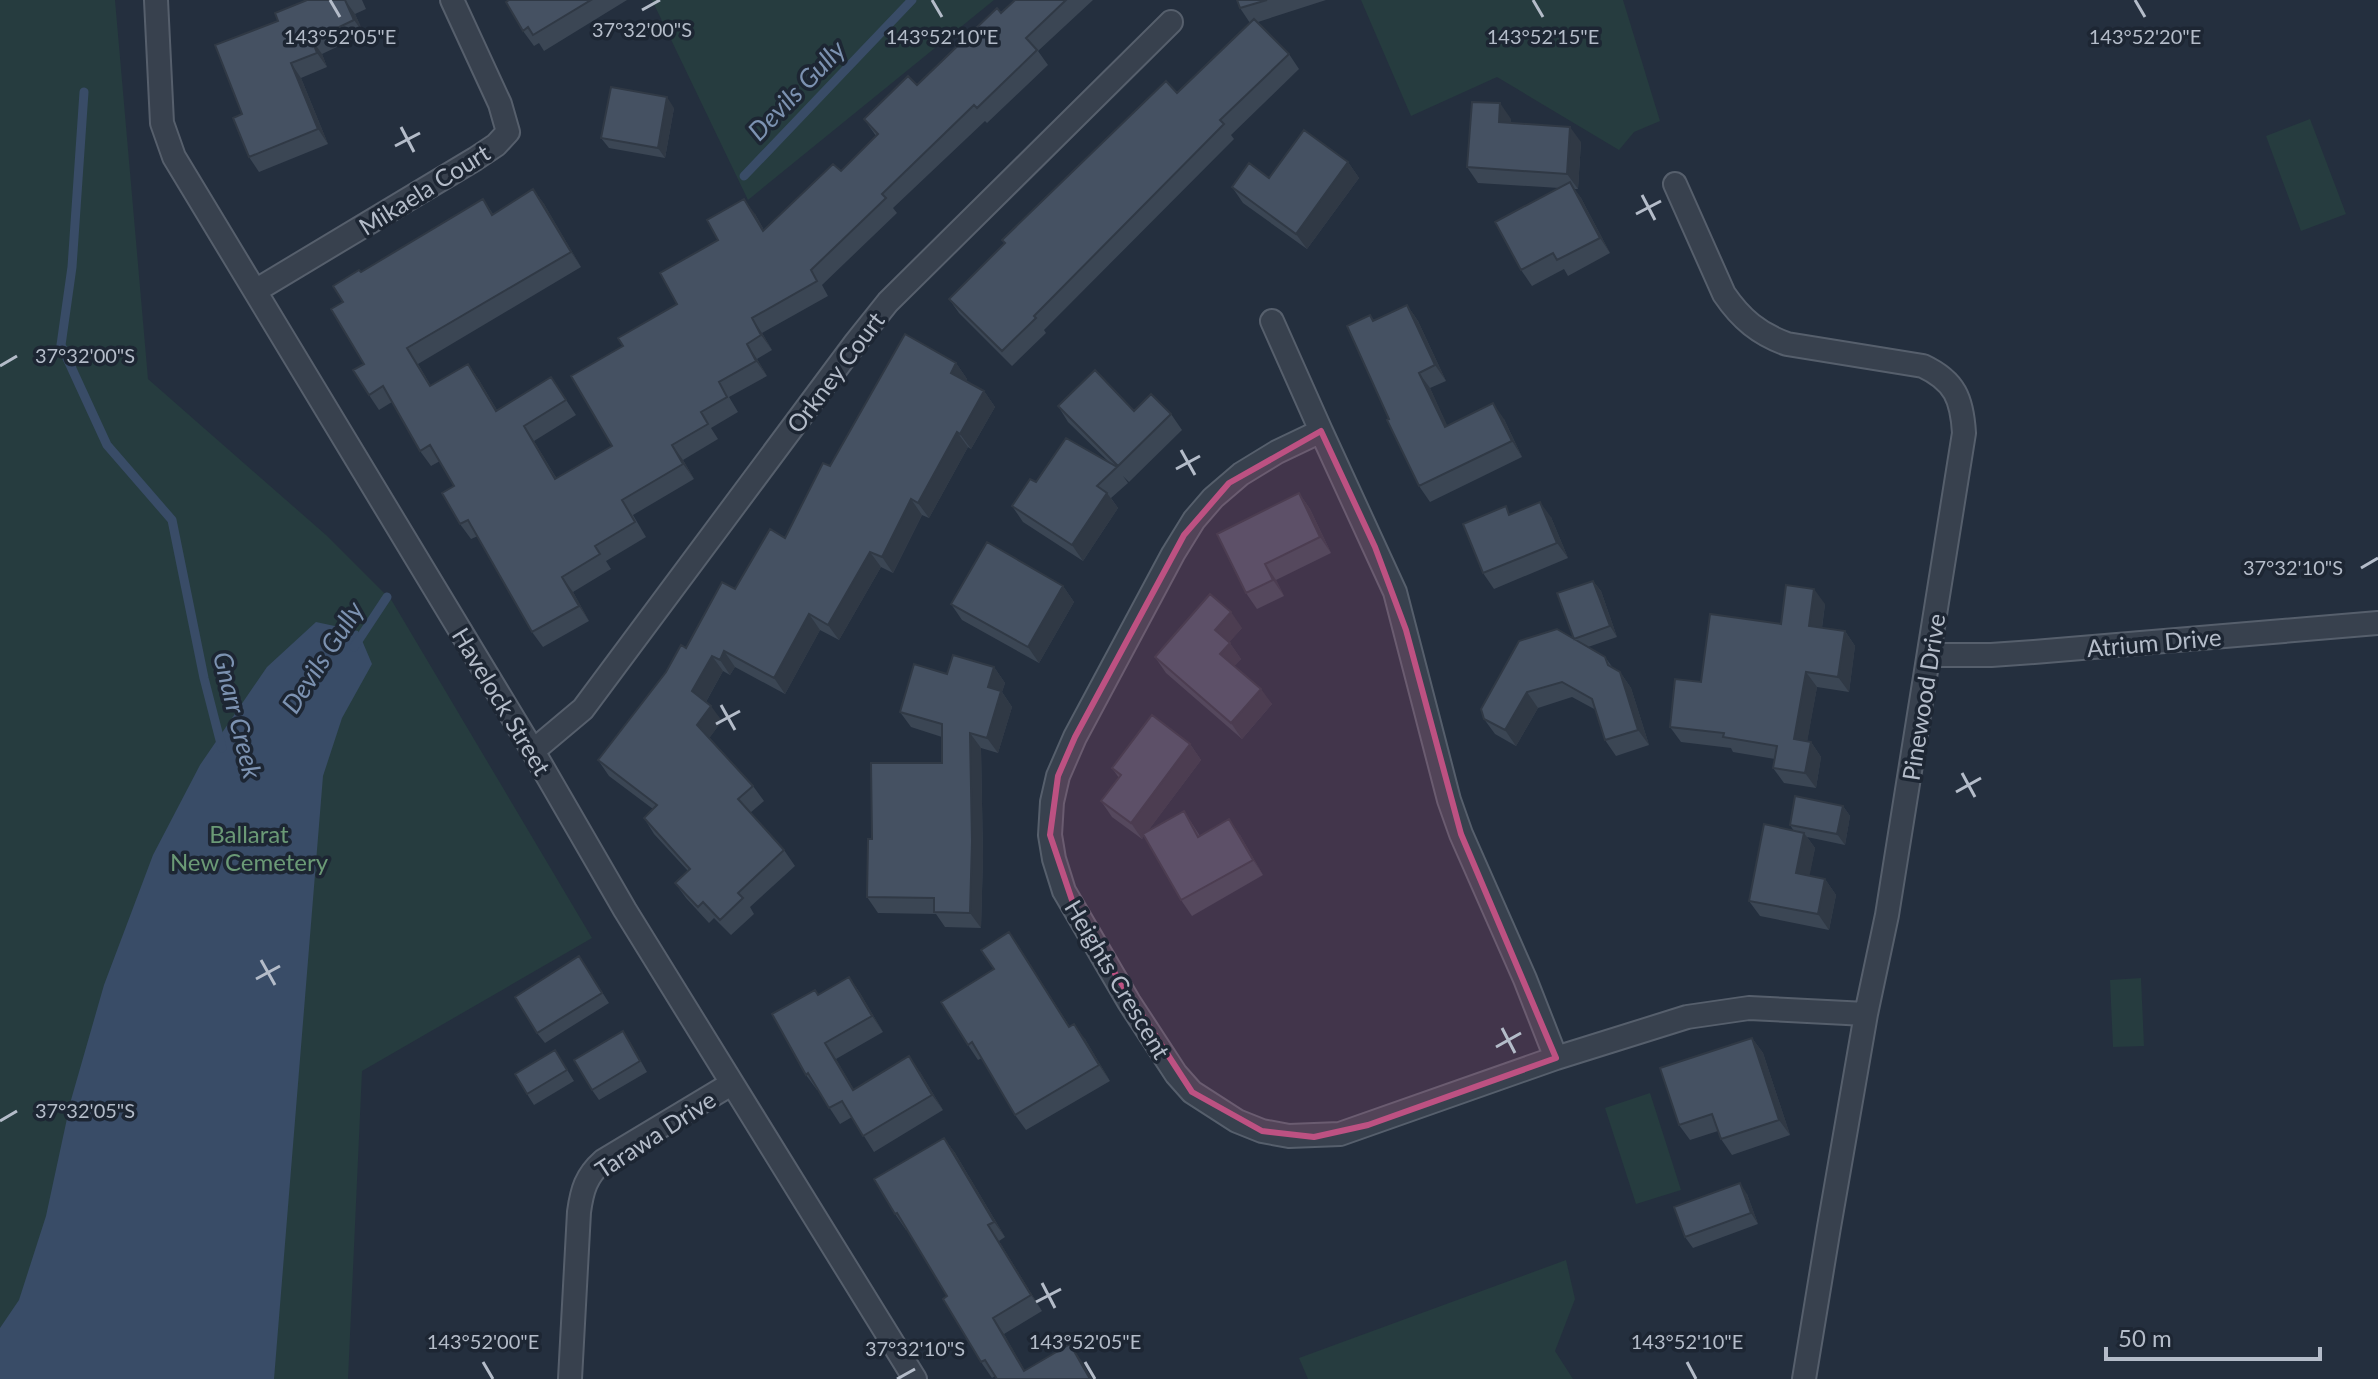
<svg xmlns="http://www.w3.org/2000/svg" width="2378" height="1379" font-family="Lato,sans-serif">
  <rect width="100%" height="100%" fill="#242f3e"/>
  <path fill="#263c3f" d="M0,0H115L148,379L326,535L392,601L592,938L362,1071L348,1379H0Z
    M652,0H994L748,200Z
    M1361,0H1623L1660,121L1634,132L1619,150L1497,77L1411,116Z
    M2310,119L2346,214L2301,231L2266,136Z
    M2141,978L2144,1046L2113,1047L2110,980Z
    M1650,1093L1681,1190L1636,1204L1605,1108Z
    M1566,1260L1575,1299L1555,1351L1573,1379H1308L1299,1358Z"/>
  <path fill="#394c67" d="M316,622L358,631L372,664L342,718L323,776L274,1379H0V1328L19,1300L46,1216L71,1100L104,985L153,855L200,765L267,667Z"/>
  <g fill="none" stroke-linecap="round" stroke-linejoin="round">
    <path stroke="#394c67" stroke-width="9" d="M84,92L72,267L61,345L107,445L172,520L204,678L222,748
      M744,176L912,0
      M354,647L387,597"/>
    <defs>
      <path id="minor" d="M156,0L162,123L174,157L533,751L625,910L915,1379
        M1675,184L1724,294C1741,319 1759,334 1787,344L1923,366C1955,381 1962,399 1964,433L1887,915L1866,1014L1829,1227L1804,1379
        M255,291L475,159L496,145L508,132L500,104L452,0
        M1272,321L1321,431
        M1930,655H1991L2034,652L2378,623
        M533,751L583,709L856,342L888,302L1171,22
        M1556,1058L1525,979L1461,834L1449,800L1395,592L1321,431L1277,452L1241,474L1213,498L1194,520L1173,554L1075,737L1058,776L1052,802L1050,835L1054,859L1064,891L1129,1002L1176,1074L1192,1092L1237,1121L1262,1131L1289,1136L1340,1134L1556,1058L1687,1017L1749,1008L1866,1014
        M570,1379L579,1212C582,1190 586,1176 603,1161L731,1084"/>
    </defs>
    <use href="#minor" stroke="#565f6c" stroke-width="26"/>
    <use href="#minor" stroke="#38414e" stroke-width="22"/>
  </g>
  <path fill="#3b4654" d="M307,0H362L366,9L355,14L364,34L322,54L327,67L301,78L328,144L259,172L249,157L242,114Z
    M509,0H627L544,51L539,43L534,46L523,31Z
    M1015,0H1093L1038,51L1048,65L987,123L985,121L893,208L897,213L822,285L828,296L762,333L772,350L757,359L767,376L729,397L738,412L711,428L718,439L683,460L694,479L633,515L646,537L606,561L611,569L573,592L589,621L543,647L532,632L478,536L471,539L460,524L454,486L440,461L431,466L420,451L392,402L379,410L369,395L364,364L343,302L361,272L483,199L493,214L533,189L544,204L581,267L418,364L431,386L468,364L479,380L497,410L551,377L576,415L534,441L557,479L612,446L623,346L677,304L718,240L755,214L764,230L841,171L876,136L864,119L917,85Z
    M1237,0H1326L1258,22L1289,54L1299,69L1231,135L1234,139L1044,330L1046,333L1012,366L959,313L949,299L1005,244L1002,240L1177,93L1250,23L1240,8Z
    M674,108L665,158L609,148L601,138Z
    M1511,119V123L1581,142L1578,189H1574L1581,198L1610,253L1568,276L1564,269L1532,286L1521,270L1559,188L1478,183L1467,167Z
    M1348,162L1359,178L1307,249L1243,203L1232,187L1269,178Z
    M1407,305L1418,321L1446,381L1430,388L1447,426L1504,419L1522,457L1430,502L1419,486L1389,419L1370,315L1374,320Z
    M956,363L967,379L966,381L984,391L995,407L971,449L968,447L929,518L922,515L893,573L881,567L839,640L820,630L785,694L735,667L730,675L723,671L706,702L722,721L709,738L753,786L764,801L750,813L784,850L795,866L750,907L754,914L731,935L714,918L709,923L686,898L675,883L688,871L654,834L644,818L653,809L609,776L598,760L686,648L735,589L785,538L830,466Z
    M1058,406L1134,411L1171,414L1182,430L1129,482L1123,476L1128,483L1111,498L1118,508L1083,561L1023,522L1012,506L1036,482L1110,463L1068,422Z
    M1299,493L1310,509L1331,553L1276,580L1284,596L1257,609L1246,593Z
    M1511,514L1551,517L1568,558L1494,589L1483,573Z
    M1593,581L1601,591L1617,637L1588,647L1605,657L1613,668L1620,672L1631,688L1649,745L1616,756L1605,740L1596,710L1572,697L1538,708L1516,746L1495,734L1484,719L1574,639Z
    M1063,586L1074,602L1039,663L962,620L951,604Z
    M1825,604L1822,628L1845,631L1855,646L1849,692L1817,687L1807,741L1811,742L1821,757L1816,788L1784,783L1773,768L1775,759L1733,752L1731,748L1681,742L1670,727L1701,682L1781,624Z
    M1242,628L1229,642L1241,659L1234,666L1272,704L1242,739L1166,673L1155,657Z
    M994,667L1005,683L1002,692L1012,707L998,753L981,748L983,857L981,928L945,927L936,914L878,913L867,897L872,839L942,763V737L911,727L900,712L947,674Z
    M1190,744L1201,760L1147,832L1184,811L1200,836L1240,835L1263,875L1192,916L1181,900L1144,836L1142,839L1112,817L1101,801L1119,778L1112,768Z
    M1843,806L1850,816L1845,845L1807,837L1815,848L1809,876L1825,879L1836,895L1829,930L1760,916L1749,901L1794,831L1790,825Z
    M1009,932L1070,1027L1085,1039L1110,1081L1026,1130L1015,1115L982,1058L978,1060L968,1045L994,969Z
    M579,956L609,1003L545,1043L537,1033Z
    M849,977L860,993L883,1032L836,1059L854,1090L920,1072L943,1110L874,1152L852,1117L840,1124L818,1090H817L806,1075L818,995Z
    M1752,1038L1763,1053L1790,1135L1732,1155L1721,1139L1718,1131L1690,1140L1679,1125Z
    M630,1042L647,1072L599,1100L592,1090Z
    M555,1050L574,1081L534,1105L527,1094Z
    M944,1138L955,1153L1005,1237L999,1241L1042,1311L1004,1334L1025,1371L1070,1344L1092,1379H997L995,1376L992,1378L981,1362L943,1299L947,1296L907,1229L906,1230L895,1214L874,1179Z
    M1747,1194L1758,1224L1693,1248L1685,1237Z"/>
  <path fill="#303945" d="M345,0L355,14L364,34L354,20Z
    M312,40L322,54L327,67L317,53Z
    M291,63L301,78L328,144L318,129Z
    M667,97L674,108L665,158L658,148Z
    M1500,103L1511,119L1510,138L1499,122Z
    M1570,127L1581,142L1578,189L1567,174Z
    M1348,162L1359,178L1307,249L1296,234Z
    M1570,182L1581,198L1610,253L1600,238Z
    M533,189L544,204L581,267L571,252Z
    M744,199L755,214L773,246L763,231Z
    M1407,305L1418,321L1446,381L1435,365Z
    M752,318L762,333L772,350L761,335Z
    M747,344L757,359L767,376L756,361Z
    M956,363L967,379L962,388L951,373Z
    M468,364L479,380L506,426L496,411Z
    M1419,373L1430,388L1455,442L1445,427Z
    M984,391L995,407L971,449L960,434Z
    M1493,403L1504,419L1522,457L1512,441Z
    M524,426L534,441L566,495L555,479Z
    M957,432L968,447L929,518L918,503Z
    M672,445L683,460L694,479L683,464Z
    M1107,493L1118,508L1083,561L1072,545Z
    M1299,493L1310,509L1331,553L1320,537Z
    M911,499L922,515L893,573L882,557Z
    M1540,502L1551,517L1568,558L1557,543Z
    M870,552L881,567L839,640L828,625Z
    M1265,564L1276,580L1284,596L1273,580Z
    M562,577L573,592L589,621L579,606Z
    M1593,581L1601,591L1617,637L1610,626Z
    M1063,586L1074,602L1039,663L1028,647Z
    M1814,589L1825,604L1820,641L1809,626Z
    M1231,612L1242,628L1226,646L1215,630Z
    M809,614L820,630L785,694L774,678Z
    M1845,631L1855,646L1849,692L1838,677Z
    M1230,643L1241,659L1231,670L1220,654Z
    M724,651L735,667L730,675L720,660Z
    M712,656L723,671L703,707L692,691Z
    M994,667L1005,683L1002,692L1012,707L998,753L987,738L988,687Z
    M1620,672L1631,688L1649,745L1638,730Z
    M1806,672L1817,687L1805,754L1794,739Z
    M1261,689L1272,704L1242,739L1231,723Z
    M1527,692L1538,708L1516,746L1505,730Z
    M711,706L722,721L708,740L697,725Z
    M970,733L981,748L983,857L981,928L970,913Z
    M1811,742L1821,757L1816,788L1805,773Z
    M1190,744L1201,760L1142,839L1131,823Z
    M1843,806L1850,816L1845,845L1837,834Z
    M1229,819L1240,835L1263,875L1253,860Z
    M1804,833L1815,848L1807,889L1796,873Z
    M1825,879L1836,895L1829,930L1818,914Z
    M1009,932L1020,948L1080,1043L1069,1027Z
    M849,977L860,993L883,1032L872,1016Z
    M1074,1024L1085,1039L1110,1081L1099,1065Z
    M1752,1038L1763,1053L1790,1135L1779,1120Z
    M825,1043L836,1059L864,1106L853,1090Z
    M909,1056L920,1072L943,1110L932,1095Z
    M944,1138L955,1153L1005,1237L994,1222Z
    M1740,1183L1747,1194L1758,1224L1751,1213Z
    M988,1225L999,1241L1042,1311L1031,1295Z
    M993,1318L1004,1334L1030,1379L1024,1371Z
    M1070,1344L1081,1360L1092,1379H1090Z"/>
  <path fill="#455162" stroke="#303945" stroke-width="2" d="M307,0H345L354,20L312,40L317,53L291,63L318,129L249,157L233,118L242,114L215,45L278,21L275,13Z
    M509,0H591L533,35L528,27L523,31L506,2Z
    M1015,0H1066L1026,38L1037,50L977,108L974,105L882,194L886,198L811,270L817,281L752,318L761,335L747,344L756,361L719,382L727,397L701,412L708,424L672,445L683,464L622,500L635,522L595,546L600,554L562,577L579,606L532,632L468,520L460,524L442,493L454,486L430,445L420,451L383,386L369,395L353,370L364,364L331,309L343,302L333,286L359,270L361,272L483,199L492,215L533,189L571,252L407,348L430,386L468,364L496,411L551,377L566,400L524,426L555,479L612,446L571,376L623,346L618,338L677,304L660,273L718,240L707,220L744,199L763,231L833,164L841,171L878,134L864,119L908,76L917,85L997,8L1001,13Z
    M1237,0H1267L1240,8Z
    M1254,19L1289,54L1220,120L1224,124L1034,316L1036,318L1002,351L949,299L1005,243L1002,240L1166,81L1177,93Z
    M611,87L667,97L658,148L601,138Z
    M1472,102L1500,103L1499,122L1570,127L1567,174L1467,167Z
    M1304,130L1348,162L1296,234L1232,187L1249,163L1269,178Z
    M1570,182L1600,238L1557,260L1553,253L1521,270L1495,222Z
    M1407,305L1435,365L1419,373L1445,427L1493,403L1512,441L1419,486L1387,420L1389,419L1347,326L1370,315L1373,321Z
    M905,334L956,363L951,373L984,391L960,434L957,432L918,503L911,499L882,557L870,552L828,625L809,614L774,678L724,651L720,660L712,656L692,691L711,706L697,725L753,786L738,799L784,850L738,893L743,898L720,920L703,902L698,907L675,883L690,869L644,818L657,805L598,760L666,672L681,645L686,648L722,582L735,589L770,529L785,538L823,463L830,466Z
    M1095,370L1134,411L1151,394L1171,414L1118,466L1058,406Z
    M1066,438L1117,467L1097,486L1107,493L1072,545L1012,506L1030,479L1036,482Z
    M1299,493L1320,537L1265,564L1273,580L1246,593L1217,534Z
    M1540,502L1557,543L1483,573L1463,524L1506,506L1509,515Z
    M987,542L1063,586L1028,647L951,604Z
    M1593,581L1610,626L1574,639L1557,593Z
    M1786,585L1814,589L1809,626L1845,631L1838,677L1806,672L1794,739L1811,742L1805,773L1773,768L1777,746L1723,737L1724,733L1670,727L1675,679L1701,682L1710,614L1781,624Z
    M1210,594L1231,612L1215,630L1230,643L1220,654L1261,689L1231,723L1155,657Z
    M1557,629L1605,657L1608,665L1620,672L1638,730L1605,740L1592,699L1562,682L1527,692L1505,730L1484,719L1481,709L1519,641Z
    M953,655L994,667L988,687L1001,691L987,738L970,733L972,841L970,913L934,912V898L867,897L868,839H872L871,763H942V724L900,712L914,664L947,674Z
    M1152,715L1190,744L1131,823L1101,801L1121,775L1112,768Z
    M1795,796L1843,806L1837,834L1790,825Z
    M1184,811L1198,837L1229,819L1253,860L1181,900L1143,834Z
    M1764,824L1804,833L1796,873L1825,879L1818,914L1749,901Z
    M1009,932L1069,1027L1074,1024L1099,1065L1015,1115L972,1042L968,1045L941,1002L994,969L981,950Z
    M579,956L602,993L537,1033L515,997Z
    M849,977L872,1016L825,1043L853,1090L909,1056L932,1095L863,1136L842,1101L829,1108L808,1073L806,1075L772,1014L815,990L818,995Z
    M623,1031L640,1061L592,1090L574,1060Z
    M1752,1038L1779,1120L1721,1139L1712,1114L1679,1125L1660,1068Z
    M555,1050L567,1070L527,1094L515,1074Z
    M944,1138L994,1222L988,1225L1031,1295L993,1318L1024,1371L1070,1344L1090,1379H997L985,1360L981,1362L943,1299L947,1296L897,1213L895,1214L874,1179Z
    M1740,1183L1751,1213L1685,1237L1674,1207Z"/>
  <path fill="#bd5182" fill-opacity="0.2" stroke="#bd5182" stroke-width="6" stroke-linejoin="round" d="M1321,431L1375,547L1406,630L1461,834L1556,1058L1368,1125L1314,1137L1262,1131L1192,1092L1077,915L1050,835L1058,776L1075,737L1184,535L1229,483Z"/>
  <path fill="none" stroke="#b4bcc9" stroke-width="3" d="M330,0L340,17M932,0L942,17M1533,0L1543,17M2135,0L2145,17M642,10L660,0M401,127L414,152M395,146L420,133M1642,195L1655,220M1636,214L1661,201M0,366L17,356M1181,450L1195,475M1176,469L1200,456M2361,568L2378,558M721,705L735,730M716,724L740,711M1962,773L1975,797M1956,792L1981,778M261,960L275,985M256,979L280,966M1502,1028L1515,1053M1496,1047L1521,1033M0,1121L17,1111M1042,1283L1055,1308M1036,1302L1061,1289M483,1362L493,1379M1085,1362L1095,1379M1687,1362L1696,1379M897,1379L915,1369"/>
  <g text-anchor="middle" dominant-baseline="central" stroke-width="7" stroke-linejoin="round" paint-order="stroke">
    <g font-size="24" fill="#b4bcc9" stroke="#1d2633">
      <text transform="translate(424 189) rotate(-32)">Mikaela Court</text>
      <text transform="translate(835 372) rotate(-53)">Orkney Court</text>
      <text transform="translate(2154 642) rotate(-5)">Atrium Drive</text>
      <text transform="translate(1923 697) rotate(-81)">Pinewood Drive</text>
      <text transform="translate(502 701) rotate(59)">Havelock Street</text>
      <text transform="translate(1118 979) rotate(59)">Heights Crescent</text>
      <text transform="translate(655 1134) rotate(-33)">Tarawa Drive</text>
    </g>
    <g font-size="24" fill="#6b9a76" stroke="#1d2633">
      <text x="249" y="833">Ballarat<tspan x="249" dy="28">New Cemetery</tspan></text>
    </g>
    <g font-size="26" font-style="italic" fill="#7c92b1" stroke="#1d2633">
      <text transform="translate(796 90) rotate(-46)">Devils Gully</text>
      <text transform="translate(322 657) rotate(-57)">Devils Gully</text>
      <text transform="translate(238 715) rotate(76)">Gnarr Creek</text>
    </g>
  </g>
  <g font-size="20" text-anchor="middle" fill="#b4bcc9" stroke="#1d2633" stroke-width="7" stroke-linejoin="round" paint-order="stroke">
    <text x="642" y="37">37°32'00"S</text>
    <text x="340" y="44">143°52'05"E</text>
    <text x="942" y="44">143°52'10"E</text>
    <text x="1543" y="44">143°52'15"E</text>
    <text x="2145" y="44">143°52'20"E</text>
    <text x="85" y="363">37°32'00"S</text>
    <text x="2293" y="575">37°32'10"S</text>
    <text x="85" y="1118">37°32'05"S</text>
    <text x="483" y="1349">143°52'00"E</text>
    <text x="1085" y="1349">143°52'05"E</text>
    <text x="1687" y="1349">143°52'10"E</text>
    <text x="915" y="1356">37°32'10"S</text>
  </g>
  <path d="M2106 1347v12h214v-12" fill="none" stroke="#b4bcc9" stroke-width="4"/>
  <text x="2118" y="1347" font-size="24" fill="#b4bcc9" stroke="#1d2633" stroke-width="6" paint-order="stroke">50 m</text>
</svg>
